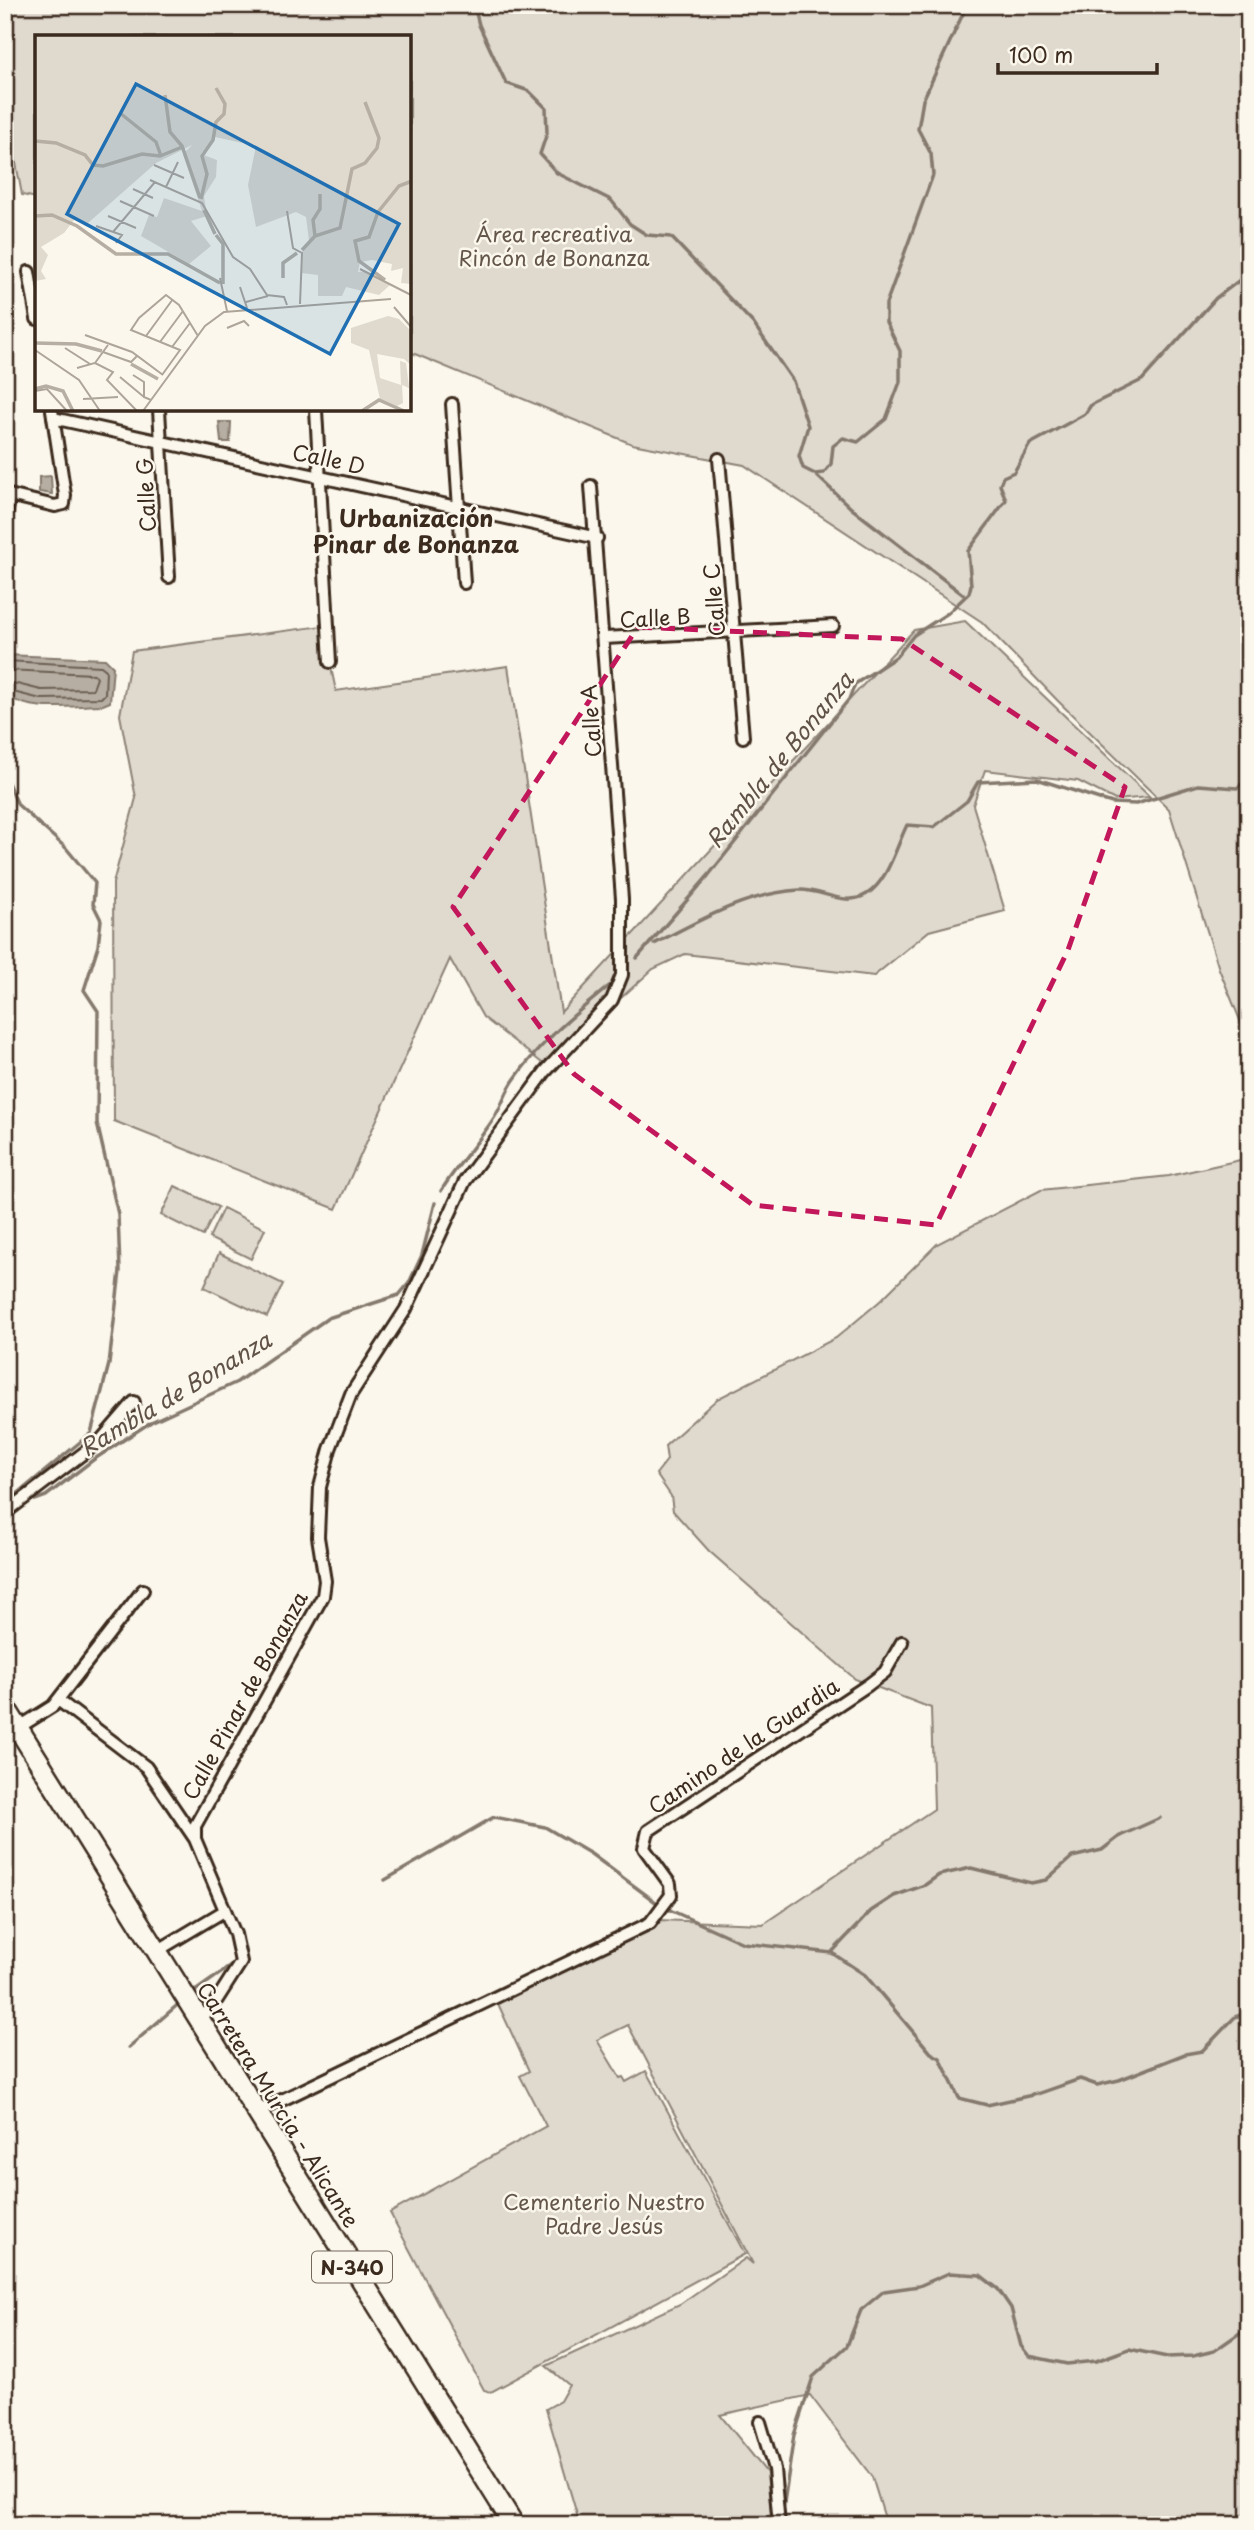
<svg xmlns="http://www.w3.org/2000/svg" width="1254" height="2530" font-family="'Playpen Sans',sans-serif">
  <rect width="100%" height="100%" fill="#fbf7ec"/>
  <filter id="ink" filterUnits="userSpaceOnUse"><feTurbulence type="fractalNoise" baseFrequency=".0143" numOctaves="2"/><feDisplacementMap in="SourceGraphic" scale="14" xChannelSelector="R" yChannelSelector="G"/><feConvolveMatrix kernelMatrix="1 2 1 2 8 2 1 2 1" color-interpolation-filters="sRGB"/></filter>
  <g filter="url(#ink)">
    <path fill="#dfd9ce" stroke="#8d8276" stroke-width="2" d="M5,5H1249V1042L1219,969L1169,809L1058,701L982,622L744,465L632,444L410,352V37H37V198L22,195L5,104Z
      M965,621L1150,797L1115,800L1078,781L985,770L973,805L1005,911L929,931L874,976L685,954L653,969L546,1066L483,1017L450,959L336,1209L114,1121L113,883L136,798L120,715L132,651L322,626L336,691L508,666L561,1012L914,630Z
      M1249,1158V2525H887L872,2477L810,2395L720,2415L767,2473L772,2525H580L546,2409L560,2401L569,2385L546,2366L680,2304L746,2258L753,2264L628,2025L597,2040L620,2078L623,2077L626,2082L646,2071L745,2254L491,2392L484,2390L390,2213L546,2126L520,2076L529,2071L494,1995L658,1920L763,1924L934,1809L931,1708L855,1679L709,1551L673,1511L671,1496L656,1474L667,1460L665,1446L717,1399L836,1338L880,1301L937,1244L1041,1190L1169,1176Z
      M175,1186L218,1207L203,1236L161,1215Z
      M223,1208L265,1229L251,1259L209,1238Z
      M219,1253L283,1284L267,1317L204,1287Z"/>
    <path fill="#b6aea2" stroke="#85796d" stroke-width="2" d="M219,422H231L230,442H221Z
      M51,476L52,494L39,492V477Z
      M5,655L105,659L113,667L110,702L103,705C74,705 28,714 5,694Z"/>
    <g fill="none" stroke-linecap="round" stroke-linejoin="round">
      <path stroke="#6c5f53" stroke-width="2" d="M5,661L101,666L106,670L105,694L101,698L41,699L5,690
        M5,670L94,674L97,678L93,689L41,690L5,681"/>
      <path stroke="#85796d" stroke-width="3.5" d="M474,5L479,25L506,83L529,91L546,108L547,133L540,154L557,173L611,200L630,224L647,235L671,237L753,323L793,381L808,426L799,456L803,468L815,474L851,508L965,596
        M815,474L824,473L831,464L833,446L843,438L858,442L886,419L900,382V351L886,322V304L933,175L931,154L918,129L923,100L967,5
        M5,776L18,805L66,848L95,883L93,904L101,920L98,946L84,990L98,1011L97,1123L118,1214L120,1271L109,1364L91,1433L5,1504
        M654,944C700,920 747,893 799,890C823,889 844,908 867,894C888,881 896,847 907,825L934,827L967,801L978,782L1037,779L1112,803L1136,804L1198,785L1237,788L1249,778
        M637,958L708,876L849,699L855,684L896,657L914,635L948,613L969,593L971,585L968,551L1006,500L1000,485L1003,477L1014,472L1030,444L1085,414L1091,405L1142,380L1216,298L1249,273
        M441,1191C457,1165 478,1143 494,1118C502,1106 506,1091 514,1080C540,1042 574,1015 609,986
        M35,1500L46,1496L93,1460L151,1422L237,1382L328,1318L399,1295L409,1283L422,1255L435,1203
        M385,1880L494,1817L545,1827L591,1854L657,1903
        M670,1910L743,1943L832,1953L865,1975L931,2053L940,2058L959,2098L987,2105L1037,2094L1080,2079L1097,2085L1119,2080L1185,2054L1202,2051L1235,2017L1249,2012
        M832,1952L871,1911L894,1896L925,1885L939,1875L971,1868L1031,1883L1046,1880L1072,1857L1102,1850L1120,1836L1160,1818
        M191,1994L235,1963
        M129,2047L182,2001
        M782,2516L794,2435L813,2377L847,2346L861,2310L884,2291L919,2286L949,2273L980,2275L998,2289L1011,2308L1021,2346L1029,2356L1067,2364L1096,2361L1129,2349L1167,2357L1193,2356L1214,2351L1244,2330H1249"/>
      <defs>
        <path id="street" d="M29,272L37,319
          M452,404L464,583
          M159,410L169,577
          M316,410L330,662
          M53,418L597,538
          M719,459L743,737
          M5,494L55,506L64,504L65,495L52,410
          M5,519L10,496
          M604,638L833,626
          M5,1513L102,1439L134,1402
          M58,1700L146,1767L195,1839
          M18,1728L53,1706L143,1590
          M157,1951L224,1911
          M199,2019L211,2009L241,1962L235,1934L195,1839V1826L323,1596L325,1581L318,1537L320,1487L330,1449L351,1394L406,1309L465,1181L545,1072L612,1000L622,975V899L591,486
          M257,2112L650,1923L671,1895L670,1884L644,1848L648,1831L868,1685L885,1672L902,1642
          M760,2422L774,2469L779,2525"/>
        <path id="highway" d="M5,1707L514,2525"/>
      </defs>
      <use href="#street" stroke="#3b2a1e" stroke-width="16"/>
      <use href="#highway" stroke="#3b2a1e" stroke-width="24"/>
      <use href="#street" stroke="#fbf7ec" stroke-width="10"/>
      <use href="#highway" stroke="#fbf7ec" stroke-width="19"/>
    </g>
  </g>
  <path fill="none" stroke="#c2185b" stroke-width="5" stroke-dasharray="14 9" stroke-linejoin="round" d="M638,627L902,639L1125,787L1068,950L936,1225L753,1205L574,1074L453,907Z"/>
  <g text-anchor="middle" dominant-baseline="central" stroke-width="5" stroke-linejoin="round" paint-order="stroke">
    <rect fill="#fbf7ec" stroke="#75685c" stroke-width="2" x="312" y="2251.5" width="80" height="31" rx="5"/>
    <g font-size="19" font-weight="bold" fill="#3b2a1e">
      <text x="352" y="2267">N-340</text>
    </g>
    <g font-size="21" fill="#64564a" stroke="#fbf7ec">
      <text x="554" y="233">Área recreativa<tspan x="554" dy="24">Rincón de Bonanza</tspan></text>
      <text x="604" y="2201">Cementerio Nuestro<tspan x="604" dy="24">Padre Jesús</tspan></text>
    </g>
    <g font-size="21" fill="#3b2a1e" stroke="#fbf7ec">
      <text transform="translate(329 458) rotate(12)">Calle D</text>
      <text transform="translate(145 495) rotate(-93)">Calle G</text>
      <text transform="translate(713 600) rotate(-95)">Calle C</text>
      <text transform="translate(655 617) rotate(-3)">Calle B</text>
      <text transform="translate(590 721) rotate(-94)">Calle A</text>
      <text transform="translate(244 1695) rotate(-61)">Calle Pinar de Bonanza</text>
      <text transform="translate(743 1745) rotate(-34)">Camino de la Guardia</text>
      <text transform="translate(279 2104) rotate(58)">Carretera Murcia - Alicante</text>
    </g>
    <g font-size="23" font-weight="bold" fill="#3b2a1e" stroke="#fbf7ec">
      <text x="416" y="517">Urbanización<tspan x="416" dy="26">Pinar de Bonanza</tspan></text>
    </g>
    <g font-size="23" font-style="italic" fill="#605246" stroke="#fbf7ec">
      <text transform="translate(779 759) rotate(-51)">Rambla de Bonanza</text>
      <text transform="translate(175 1393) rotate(-31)">Rambla de Bonanza</text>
    </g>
  </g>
  <g transform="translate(35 35)">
    <rect width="376" height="376" fill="#fbf7ec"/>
    <path d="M0,1H376V258V249L366,248L368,233L356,236L357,229L337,225L325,227L323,237L331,236L355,250L344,260L311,252L307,261H283V240L266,238L267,217L274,206L271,182L261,177L221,192L213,150L221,111L180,102L166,119L182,125L181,142L169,161L172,181L156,186L176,211L154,229L106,201L114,180L122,182L129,163L167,176L148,119L157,110L121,128L53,188L39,185L29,198L6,212L13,220L6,236L11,244L0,246ZM353,281L364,284L376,296V330L369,324L342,319L345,343L366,350L365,326L371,328L376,368L374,353L367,350L368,368L362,371L345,364L334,315L316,308V293Z" fill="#dfd9ce"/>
    <path fill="none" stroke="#b6aea2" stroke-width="3.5" d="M130,60L135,97L147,111L165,163M85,78L121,107L126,121M0,106L21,108L50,120L58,130L68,131L107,119L125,121L147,112M166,164L172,139L167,121L178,105L181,87L189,79L190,69L181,53M169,175L180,199M0,181L17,180L42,191L81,219H133L185,248M181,200L188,209V249M280,201L278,185L285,174V159M267,215L280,201L305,193L317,134L330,128L342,113L344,103L330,67M248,243V228L262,218M350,245L324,226L320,206L334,202L343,177L364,151L377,146M0,308L41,309L67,316M96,329L123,344M0,354L11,351L28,356L38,376M327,376L344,365L369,376"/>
    <path fill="none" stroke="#aea59a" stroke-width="2" d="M119,130L149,143M115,145L167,168L198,222L215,234L232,260L249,262L252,270M131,152L143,127M98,154L118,163M85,166L119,181M252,176L258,213L267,218L265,269M73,181L101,193M61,191L87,200L81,208M78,197L120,147M325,234L376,260M185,243L192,276M205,252L212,273M211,267L233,261M359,272L377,293M192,293L209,286L214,291M50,300L97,317L128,340M111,301L138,264M125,307L148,276M137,312L155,288M30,313L55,329M0,315L44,345L65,376M68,317L96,327L102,321M60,328L78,337L72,345L102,376M42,333L60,328L73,310M98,340L109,347V362L116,365M127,340L145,315L96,295L104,283L131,260L144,270L163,301M85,342L109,362M0,356L12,354L32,376M48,364L83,362M108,376L170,291L189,277L356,264"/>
    <path fill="#1f6fb2" fill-opacity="0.15" stroke="#1f6fb2" stroke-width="3.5" d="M101,49L364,189L295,319L32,179Z"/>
    <rect width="376" height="376" fill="none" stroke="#3b2a1e" stroke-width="3.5"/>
  </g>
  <rect width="1254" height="2530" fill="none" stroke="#fbf7ec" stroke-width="28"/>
  <rect x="14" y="14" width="1226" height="2502" fill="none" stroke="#3b2a1e" stroke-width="2.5" filter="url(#ink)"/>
  <path d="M998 63v10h159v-10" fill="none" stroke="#3b2a1e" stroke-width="3.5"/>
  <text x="1009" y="63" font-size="21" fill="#3b2a1e" stroke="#fbf7ec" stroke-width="5" paint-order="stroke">100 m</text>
</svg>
